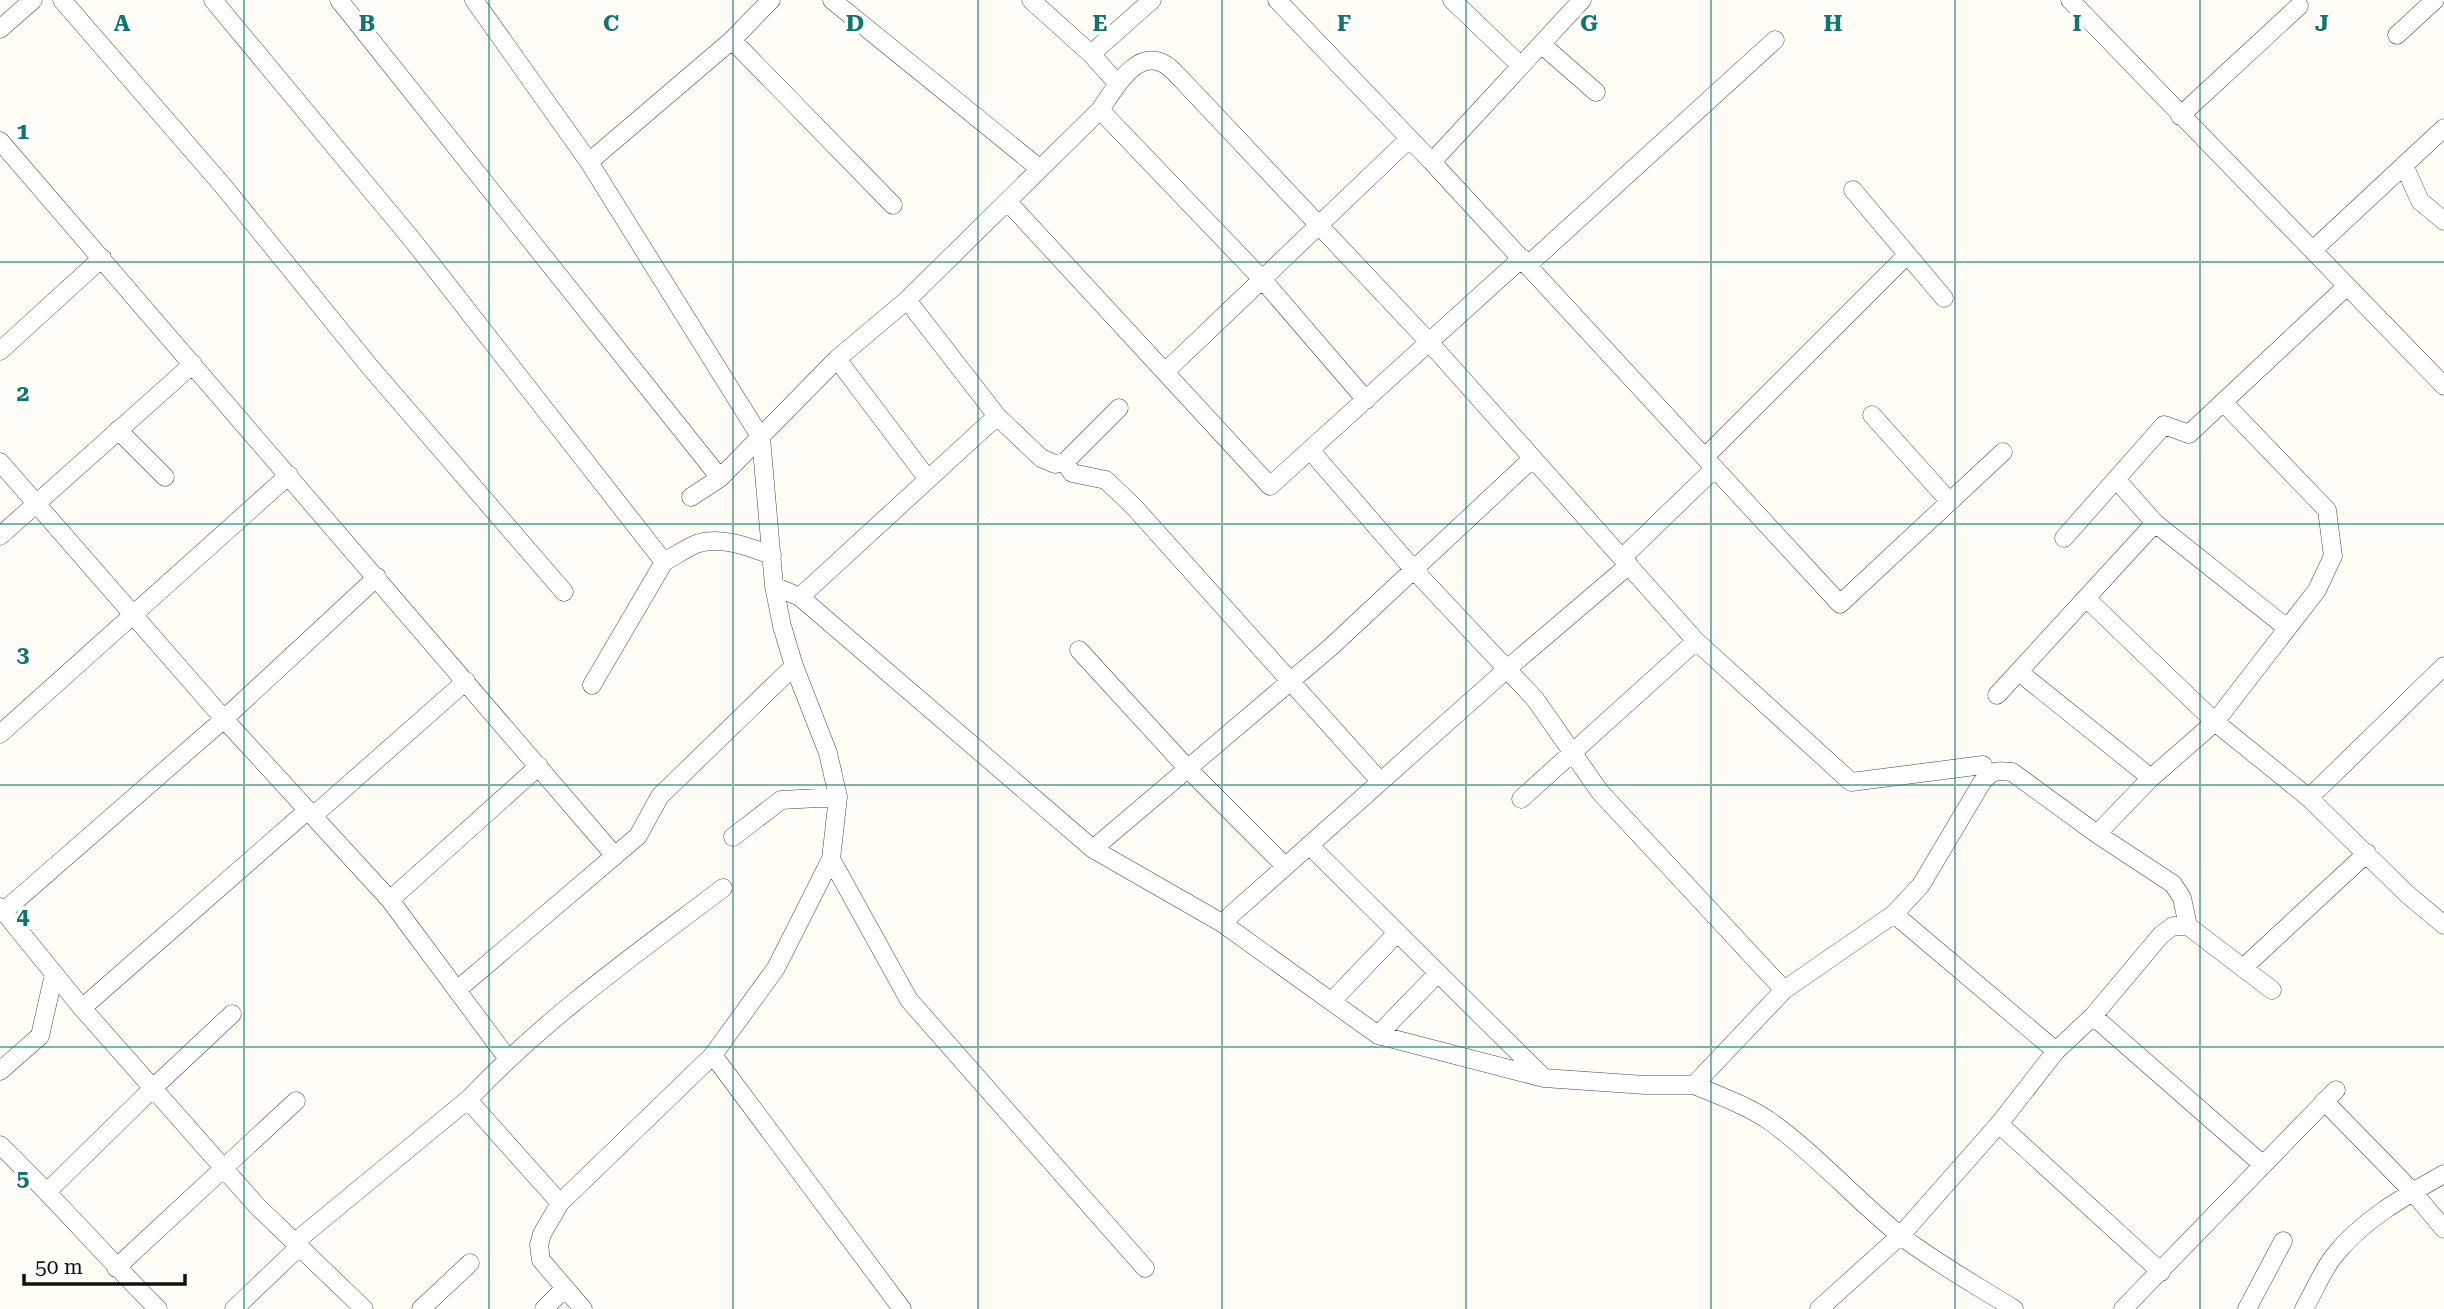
<svg xmlns="http://www.w3.org/2000/svg" width="2444" height="1309" font-family="'Roboto Serif',serif">
  <rect width="100%" height="100%" fill="#fffdf5"/>
  <g fill="none" stroke-linecap="round" stroke-linejoin="round">
    <defs>
      <path id="minor" d="M62,0L224,187L370,367L564,592
        M213,0L414,242L664,562L592,685
        M339,0L720,478
        M474,0L589,162L761,438L774,586L782,626L794,666L828,753L838,797L831,859L776,968L713,1055L560,1203L542,1234L539,1245L541,1260L583,1309
        M832,0L1039,168
        M1031,0L1091,54
        M1277,0L1432,162
        M1452,0L1521,66
        M1582,0L1432,162L1840,604L2003,452
        M2070,0L2444,386
        M0,29L33,0
        M2397,35L2435,0
        M732,40L893,205
        M1541,44L1596,92
        M1118,84L1091,54L1152,0
        M1100,110L1262,279L1366,400
        M2180,116L2299,6
        M0,141L615,856
        M589,162L732,40L771,0
        M2404,165L2420,201L2444,221
        M1853,190L1944,298
        M1008,202L1270,486L1522,258
        M2313,250L2444,128
        M1528,265L1775,40
        M907,300L997,416L1041,458L1055,464L1065,462L1119,408
        M0,351L102,258
        M837,359L927,478
        M1165,372L1409,139
        M1872,415L1950,502
        M118,430L165,477
        M1310,450L1414,570L1535,699L1600,792L1784,990L1894,914L2056,1051
        M1705,457L1907,255
        M0,462L224,719L390,900
        M1065,462L1072,473L1106,480L1134,507L1380,781
        M691,497L720,478L837,359L907,300L1100,110C1114,90 1137,46 1166,65C1171,68 1177,75 1182,80L1429,342L1696,641L1851,782L1983,765
        M2155,523L2287,628
        M0,536L193,364
        M2064,538L2164,425L2189,434L2347,286
        M1622,558L1715,468
        M664,562C675,556 687,547 699,543C723,536 750,548 772,555
        M774,586L800,597L1093,849L1222,923L1378,1035L1544,1078L1645,1085H1694L1784,990
        M800,597L997,416
        M2086,598L2215,722L2309,798L2407,894L2444,925
        M1079,650L1189,770L1285,866
        M2019,672L2151,778
        M1997,695L2155,523L2116,479
        M0,734L289,475
        M2309,798L2444,666
        M1521,799L1696,641
        M313,816L466,681
        M2097,834L2151,778L2215,722L2317,590L2333,556L2327,510L2223,402
        M733,837L781,800L838,797
        M1309,845L1543,1077
        M1093,849L1332,646L1533,458
        M831,859L909,1000L1145,1268
        M0,907L82,1008L257,1206L364,1309
        M4,911L224,719L377,577
        M1894,914L1921,885L1981,784C1991,770 1996,770 2012,772L2097,834L2173,884L2182,898L2188,926
        M1222,923L1507,669L1629,565
        M2244,967L2367,853
        M457,990L638,836L660,796L794,666
        M1332,1001L1397,933
        M82,1008L308,810
        M2093,1016L2262,1164
        M1378,1035L1438,973
        M713,1055L902,1309
        M508,1059L390,900L539,766
        M0,1071L40,1036L54,974
        M1694,1085C1720,1096 1748,1106 1771,1122C1818,1156 1856,1200 1901,1236C1936,1263 1976,1285 2014,1309
        M2324,1101L2412,1191L2444,1229
        M1999,1124L2161,1272
        M0,1145C55,1198 104,1255 158,1309
        M48,1191L152,1089L232,1014
        M560,1203L468,1100C544,1019 636,954 723,888
        M295,1242L471,1097
        M116,1268L296,1101
        M234,1309L299,1247
        M421,1309L470,1263
        M544,1309L564,1289
        M1819,1309L1901,1235L1999,1124L2056,1051L2093,1016L2161,935L2173,926H2188L2272,990
        M2123,1309L2336,1090
        M2247,1309L2283,1241
        M2304,1309C2314,1292 2322,1271 2334,1256C2362,1220 2405,1196 2444,1174"/>
    </defs>
    <use href="#minor" stroke="#444" stroke-width="19"/>
    <use href="#minor" stroke="#fff" stroke-width="18"/>
  </g>
  <path fill="none" stroke="#0f766e" stroke-width="2" stroke-opacity="0.55" d="M244,0V1309M489,0V1309M733,0V1309M978,0V1309M1222,0V1309M1466,0V1309M1711,0V1309M1955,0V1309M2200,0V1309M0,262H2444M0,524H2444M0,785H2444M0,1047H2444"/>
  <g font-size="23" text-anchor="middle" font-weight="bold" fill="#0f766e" stroke="#fff" stroke-width="7" stroke-linejoin="round" paint-order="stroke">
    <text x="122" y="31">A</text>
    <text x="367" y="31">B</text>
    <text x="611" y="31">C</text>
    <text x="855" y="31">D</text>
    <text x="1100" y="31">E</text>
    <text x="1344" y="31">F</text>
    <text x="1589" y="31">G</text>
    <text x="1833" y="31">H</text>
    <text x="2077" y="31">I</text>
    <text x="2322" y="31">J</text>
    <text x="23" y="139">1</text>
    <text x="23" y="401">2</text>
    <text x="23" y="662">3</text>
    <text x="23" y="924">4</text>
    <text x="23" y="1186">5</text>
  </g>
  <path d="M24 1274v10h161v-10" fill="none" stroke="#111111" stroke-width="3.5"/>
  <text x="35" y="1274" font-size="21" fill="#111111" stroke="#ffffff" stroke-width="5" paint-order="stroke">50 m</text>
</svg>
